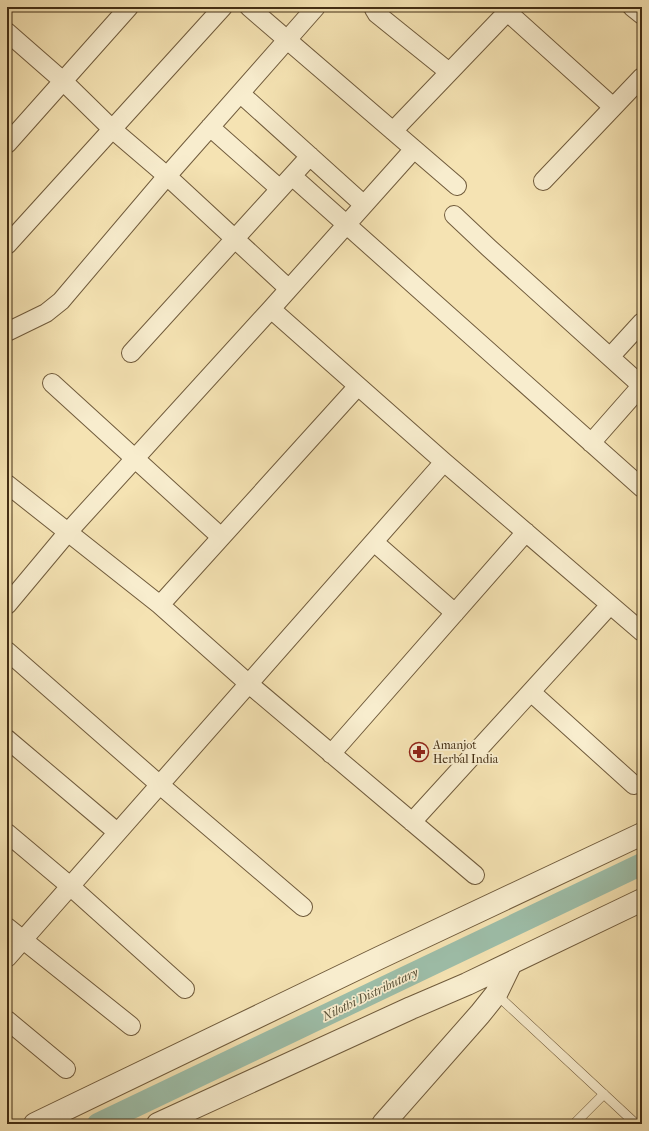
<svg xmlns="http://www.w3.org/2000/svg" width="649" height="1131" font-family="'IM FELL French Canon',serif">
  <rect width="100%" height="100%" fill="#f5e3b3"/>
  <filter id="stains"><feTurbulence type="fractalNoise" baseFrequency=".005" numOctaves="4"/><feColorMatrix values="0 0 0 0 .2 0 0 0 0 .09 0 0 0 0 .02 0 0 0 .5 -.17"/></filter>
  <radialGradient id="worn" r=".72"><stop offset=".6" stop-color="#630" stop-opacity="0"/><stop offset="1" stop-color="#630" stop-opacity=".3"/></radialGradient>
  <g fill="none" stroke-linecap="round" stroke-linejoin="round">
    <path stroke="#9dbea9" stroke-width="22" d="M98,1124L642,864"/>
    <defs>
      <path id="service" d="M496,994L636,1124
        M574,1124L604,1094"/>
      <path id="minor" d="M375,7L374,9L377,14L449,72
        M502,7L613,107
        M632,7L642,15
        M7,32L63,81L112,129L167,176L289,289
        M241,94L364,205
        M210,127L280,189
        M393,131L512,7
        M7,144L129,7
        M414,149L457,186
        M292,176L642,488
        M543,181L642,77
        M454,215L489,248L642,386
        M7,245L223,7
        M271,309L444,462L642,632
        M7,332L46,313L61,301L167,176L316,7
        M131,353L310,156
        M610,357L642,322
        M52,383L221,537
        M591,443L642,385
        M7,484L160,605L249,684L475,875
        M374,542L455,613
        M7,605L68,532L271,309L414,149L249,7
        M160,605L358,386
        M7,651L160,785L303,907
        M531,692L634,785
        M7,739L117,832
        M331,754L526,532
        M412,822L610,605
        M7,833L70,886L185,989
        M7,927L131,1026
        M7,958L444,462
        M7,1020L66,1069"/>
      <path id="tertiary" d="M35,1124L379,958L642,834
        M158,1124L411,1008L467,984L642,900
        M383,1124L480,1014L496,994L511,963"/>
    </defs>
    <use href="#service" stroke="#705b3c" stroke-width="10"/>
    <use href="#minor" stroke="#705b3c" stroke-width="20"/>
    <use href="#tertiary" stroke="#705b3c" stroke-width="24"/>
    <use href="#service" stroke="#f8edce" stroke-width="9"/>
    <use href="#minor" stroke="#f8edce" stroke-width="18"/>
    <use href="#tertiary" stroke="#f8edce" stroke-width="22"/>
  </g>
  <defs>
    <symbol id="pharmacy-ring" viewBox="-11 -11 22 22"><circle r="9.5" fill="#f8edce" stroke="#8f2418" stroke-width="1.5"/><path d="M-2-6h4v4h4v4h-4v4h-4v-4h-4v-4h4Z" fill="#8f2418"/></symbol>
  </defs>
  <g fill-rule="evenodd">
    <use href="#pharmacy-ring" x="408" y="741" width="22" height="22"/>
  </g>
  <g text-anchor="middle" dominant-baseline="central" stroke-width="3.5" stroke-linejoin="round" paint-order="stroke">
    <g font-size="12" fill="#432e14" stroke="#f8edce" text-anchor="start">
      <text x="433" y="745">Amanjot<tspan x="433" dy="14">Herbal India</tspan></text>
    </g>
    <g font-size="13" font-style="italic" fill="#5a5239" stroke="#f8edce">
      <text transform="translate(370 994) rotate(-26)">Nilothi Distributary</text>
    </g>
  </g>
  <rect width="649" height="1131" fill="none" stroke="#f5e3b3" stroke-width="24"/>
  <rect x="8" y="8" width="633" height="1115" fill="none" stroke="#432e14" stroke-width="2"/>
  <rect x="12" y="12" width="625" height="1107" fill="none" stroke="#432e14"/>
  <rect width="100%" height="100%" filter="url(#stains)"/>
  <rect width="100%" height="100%" fill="url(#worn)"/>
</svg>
